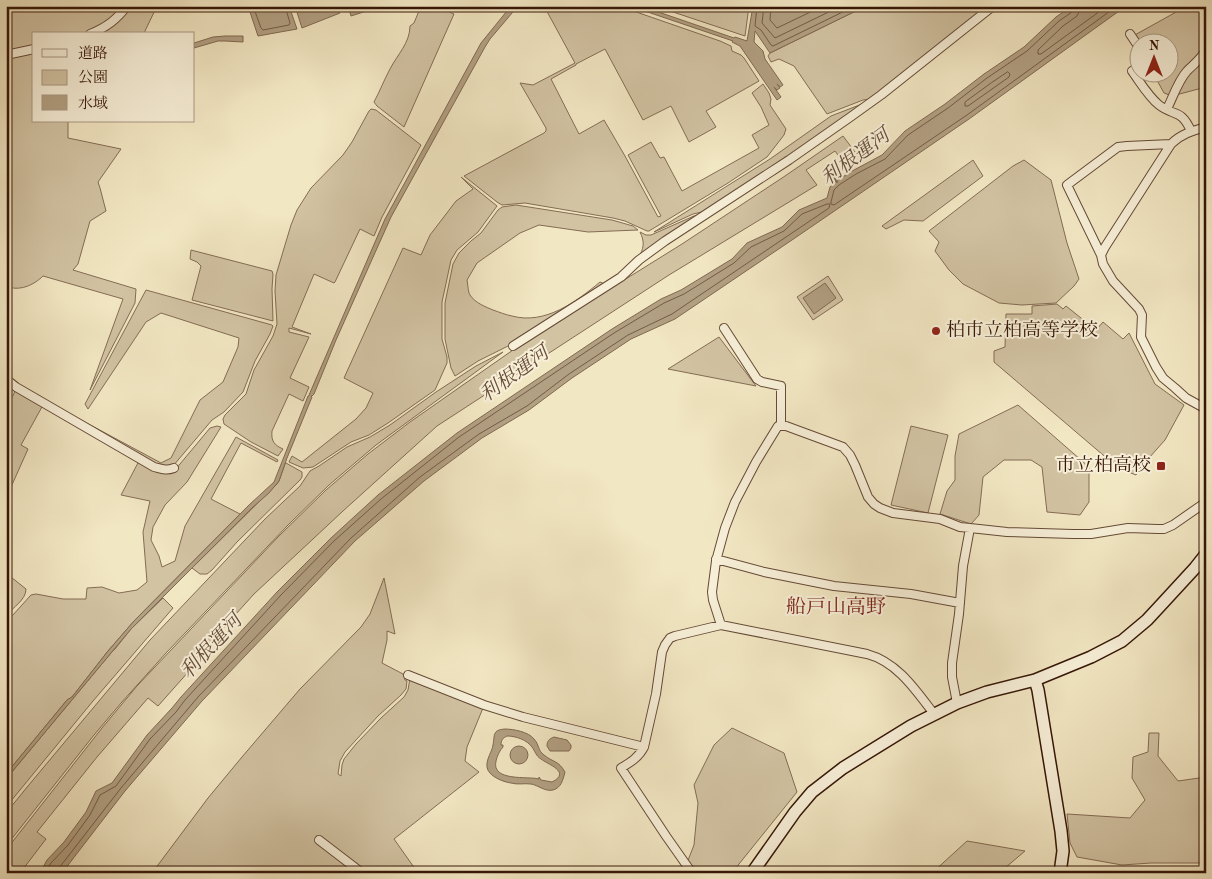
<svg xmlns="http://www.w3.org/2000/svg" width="1212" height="879" font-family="'Old Standard TT','Noto Serif JP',serif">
  <rect width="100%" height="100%" fill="#f2e7c3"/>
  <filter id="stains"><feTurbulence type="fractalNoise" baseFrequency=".004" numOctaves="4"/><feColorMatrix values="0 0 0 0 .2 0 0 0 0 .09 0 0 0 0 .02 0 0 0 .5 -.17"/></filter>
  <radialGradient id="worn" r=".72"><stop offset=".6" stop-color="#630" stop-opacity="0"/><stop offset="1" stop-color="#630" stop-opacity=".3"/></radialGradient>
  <path fill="#d2c3a3" stroke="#846c55" d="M6,6H125L120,14L87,34H34V48L6,54Z
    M128,6H157L145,31L144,34H94Z
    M421,6H436L454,14L404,127L377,106L374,102C380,91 384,80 390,69C397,55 410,43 410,26L414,23Z
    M544,6H619L720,41L731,46L732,51L741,55L744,58L759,81L706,111L716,127L689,142L671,106L643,120L605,49L576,64V65L551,79L579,134L604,120L625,156L658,217L661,216L628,155L651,142L660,158L664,157L682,191L759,148L752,135L769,125L761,107L752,93L763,84L769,93L771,99L770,105L786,129L784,135L767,157L728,183L649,231H647L625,221L613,218L525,203L502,205L497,202L464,176L544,133L546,131V128L520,83L533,85L575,63Z
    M655,6H749L745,36Z
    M866,6H989L871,99L863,100L827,114L794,66L779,59L771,62L768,56L770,53Z
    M1187,6H1206V87L1172,96L1164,93L1153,73L1170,72V42H1140L1133,36Z
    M34,50V121H68V138L121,149L98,182L100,188L106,211L90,221L78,264L73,270L136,289L135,303L90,390L123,299L43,276C34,285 19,292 6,286V57Z
    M862,104L849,116L706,211L693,214L654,232L770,159L831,116Z
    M371,109L376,110L421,145L382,217L374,236L360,229L335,282L334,283L314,274L292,327L311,334L289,328V332L309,337L290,378L309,387L303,401L289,394L272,431C271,441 274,445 283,449L278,456L251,442L224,424L223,419L225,415L246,394L254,370L273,336L277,324L275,291L276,275L291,225L297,210L311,188L343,155L352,142L369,111Z
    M843,136L858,156L846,166L835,151L806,170L817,185L669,275L437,426L343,511L254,594L217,635L190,670L158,706L148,698L97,757L37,832L46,839L20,873H6V850L102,728L137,686L279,536L326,490L368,454L410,422L523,343L682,244L785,176Z
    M973,160L983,176L923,221L904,220L886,229L882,226Z
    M1024,160L1051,180L1067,243L1079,279L1074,286L1056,303L1022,305L999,303L963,284L949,270L935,251L939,242L929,231L1013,166Z
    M461,177L497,206L478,232L457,250L451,260L442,302V339L447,357V363L435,390L388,423L369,435L351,442L313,467L303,468L289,462L292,456L302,462L356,419L366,408L373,393L344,378L403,248L421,255L430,235L456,201L473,189Z
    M516,205L612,220L633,226L638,230L588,232L539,225L520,233L477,263L467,280C468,285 468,292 470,295C475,303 486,307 493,310C499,312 506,315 512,316C545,325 576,302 600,282L605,284L514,343L478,361L455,376L451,368L445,339V303L453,264L459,253L471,241L481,233L498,210L502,207Z
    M701,215L638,258C644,249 645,242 640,232L646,235H651L694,216Z
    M191,250L272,271L273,274L272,289L273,321L192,300L201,266L197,262L190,259Z
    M828,276L843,300L813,320L797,297Z
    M146,290L272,325L273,326L270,334L255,361L243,392L224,412L212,420L173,466L170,467L151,463L81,422V420L161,463L171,458L200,400L223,382L238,347L239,338L161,313L146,322L88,409L85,404Z
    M1057,304L1063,309L1066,306L1096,330L1103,322L1123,339L1129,333L1155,384L1184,405L1165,440L1140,468L1136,475L1116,467L1117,465L1103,455L994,362V351L1005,347L1006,314H1032V306Z
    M719,337L756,386L668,369Z
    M503,352L376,445L329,485L288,525L166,653L121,703L94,735L6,846V813L28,786L150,640L265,519L300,486L310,471L319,466L347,447L370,437L390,425L436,392L476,366Z
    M16,389L43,405L21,445L28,449L7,496L6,411Z
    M1018,405L1089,467V502L1080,515L1047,512L1042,467L1031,460H1004L983,477L979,515L971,524L940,514L947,491L955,480V456L959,434Z
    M217,426L221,427L187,482L165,505L153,527L151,540L159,556L162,567L175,561L185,526L236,437L278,460L277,462L241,443L211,499L240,514L134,621L108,651L72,697L67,700L6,774V620L10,619L12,616L31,595L36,594L63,599H86L87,588L102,587L119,593L137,590L147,582L143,532L150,501L121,495L139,461L175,470L210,428Z
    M911,426L948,435L928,513L891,505Z
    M286,463L302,472V477L300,480L237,542L212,570L207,574H200L192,568L277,484L279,481L285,464Z
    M6,573L26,589C26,600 13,607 6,616Z
    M384,578L395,634L387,631V640L382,663L403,674L405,680L407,681L406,689L401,695L378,716L345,752L340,761L338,774L341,776L342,765L344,759L356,744L381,718L404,697L408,690L410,678L483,708L467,747L465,761L479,772L394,839L418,873H152L208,798L242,757L300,689L361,627L370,614Z
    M163,598L173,608L93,701L6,807V779L111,653L115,649L131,629Z
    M732,728L784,753L797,792L739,864L733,873H683L694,845L698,803L694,785L714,745Z
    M1149,733H1159L1158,756L1178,781L1206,777V863H1151L1122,865L1077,857L1070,843L1067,814L1130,818L1145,800L1132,778L1133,757L1148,752Z
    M967,841L1025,851L1005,868L1001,873H932Z"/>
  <path fill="#b2a083" stroke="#806951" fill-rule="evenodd" d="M248,6H289L297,29L258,36Z
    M295,6H337L340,13L302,28Z
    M348,6H382L351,16Z
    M511,6H518L490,39L485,47L391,217L336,340L314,394L312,396H311L312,397L287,458L279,481L269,493L253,507L131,629L6,779V774L67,700L72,697L108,651L134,621L249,505L274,482L308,396H309V395L385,219L481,43Z
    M630,6H641L734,38L735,37L747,41L753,6H866L770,53L755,31L754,42L763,51L765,59L783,85L780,87L777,84L780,88L777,90L774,87L781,97L777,100L740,46L732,42L733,41Z
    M1072,6H1126L969,119L792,240L675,319L631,339L572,378L529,410L482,438L424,481L355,541L202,701L125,791L62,873H40L47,860L64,842L86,812L96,791L112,783L147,735L172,708L181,697L277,592L331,538L378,495L457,433L612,329L661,299L681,290L732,259L747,243L782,227L799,210L827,198L830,187L836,181L854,170L882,155L905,131L945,104L984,74L1024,47L1056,17Z
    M225,36H243V42L225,41H218L194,48V43L213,37Z
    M825,283L836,298L814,314L803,298Z
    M505,729C513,729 529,732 534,739C539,744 538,751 544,755C554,763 558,760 565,772C563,780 561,788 553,790C545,792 538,785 531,784C524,783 518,785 511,783C503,782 488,776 487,767C486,759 492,752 493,745C495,735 492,730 505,729ZM507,736C516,736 527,740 532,747C535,751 536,756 541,759C547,764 572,772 552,782L541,780L539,777V779C529,776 491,782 496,761C497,756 500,750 503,747V745H501C501,740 503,738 507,736Z
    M554,737L567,740L571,745V748L569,751H550L547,746C547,741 549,739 554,737Z
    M510 755a9 9 0 1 1 18 0a9 9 0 1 1-18 0Z"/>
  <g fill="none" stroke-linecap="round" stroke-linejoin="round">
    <path stroke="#745b45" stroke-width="1" d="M253,6L261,28L263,30L289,25L290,23L285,6
      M757,6L755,26L761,30L771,45L773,46L855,6
      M764,6L762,23L775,38L841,6
      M771,6L770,20L777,28L823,6
      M1074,6L1072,12L1059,21L1027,51L987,78L948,108L908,135L885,159L856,174L839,185L834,190L831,202V204L834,205L967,115L1117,6
      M1080,6L1079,12L1077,16L1063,26L1038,50V54H1041L1107,6
      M1008,72L1010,74L1009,77L968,106H965V102L991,83Z
      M45,873L51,863L68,845L90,815L100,795L116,786L150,739L176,712L185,700L281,595L334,541L381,499L459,437L614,333L664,303L684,294L734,263L751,247L784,231L802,214L827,204H830L829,208L672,314L628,335L569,374L527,406L479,434L420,477L351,538L198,697L121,788L59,868L58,873"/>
    <path stroke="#806951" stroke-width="2" d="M831,173L837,182"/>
    <defs>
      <path id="street" d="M90,34C107,27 116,20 127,6
        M1130,34L1140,49
        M6,55L34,49
        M1140,66L1132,71C1140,82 1148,96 1159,105C1174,117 1181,108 1191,131
        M1167,109C1173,97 1178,81 1187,71C1194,64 1201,59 1206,50
        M1206,127C1192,131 1181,134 1171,144L1105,247L1101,255L1103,264L1113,281L1139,309L1142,315L1141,337L1156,367L1163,378L1175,388L1186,398L1206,409
        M1101,255L1067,185L1118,147L1127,146L1171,144
        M724,328L757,379L762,382L781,386V426
        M513,346L621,277L639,260L665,241L789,160L849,118L881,95L993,6
        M6,379L16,387L154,467C162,469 166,471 174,468
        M716,559L764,572L834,586L911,594L960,603
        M721,625L713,600L712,592L716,561L725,528L735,502L756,462L778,426H786L843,447L850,455L855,465L868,497L874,504L880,508L893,513L940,519L960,527L970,528L1007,532L1073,534H1091L1128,528L1158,529H1164L1173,525L1206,502
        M408,675L484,705L523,717L644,747
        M957,703L952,677V663L959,614L963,566L970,528
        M319,840L362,873
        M692,873L666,836L621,768C631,762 639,757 644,747L656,694L662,652L665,645L670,638L675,636L721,625L867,654C897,662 915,689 934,714"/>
      <path id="secondary" d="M1035,680L1038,690L1061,831L1063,851L1060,873
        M752,873L795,812L812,792L843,768L911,726L957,703L987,692L1035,680L1091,657L1122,641L1147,620L1160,606L1195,568L1206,554"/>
    </defs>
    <use href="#street" stroke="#654a36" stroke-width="10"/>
    <use href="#secondary" stroke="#361607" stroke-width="14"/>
    <use href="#street" stroke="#f7efd8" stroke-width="8"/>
    <use href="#secondary" stroke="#f7efd8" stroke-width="11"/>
  </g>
  <g fill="#8f2418" stroke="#f7efd8" stroke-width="2">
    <circle cx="936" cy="331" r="5"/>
    <rect x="1156" y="461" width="10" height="10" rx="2.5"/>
  </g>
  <g text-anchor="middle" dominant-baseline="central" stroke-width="4" stroke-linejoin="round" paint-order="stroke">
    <g font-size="19" fill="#361607" stroke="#f7efd8" text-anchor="start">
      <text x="946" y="331">柏市立柏高等学校</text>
      <text x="1151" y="466" text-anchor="end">市立柏高校</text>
    </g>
    <g font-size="20" font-style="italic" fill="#684d39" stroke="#f7efd8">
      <text transform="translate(856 158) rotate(-37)">利根運河</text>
      <text transform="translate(515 375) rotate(-36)">利根運河</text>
      <text transform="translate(212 647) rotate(-47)">利根運河</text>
    </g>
    <g font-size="20" fill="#7a1f14" stroke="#f7efd8">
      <text x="836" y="608">船戸山高野</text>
    </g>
  </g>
  <rect width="1212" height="879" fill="none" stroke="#f2e7c3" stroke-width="25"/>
  <rect x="8" y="8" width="1197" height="864" fill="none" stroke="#361607" stroke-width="2.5"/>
  <rect x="12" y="12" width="1187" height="854" fill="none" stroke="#361607"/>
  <rect x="32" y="32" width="162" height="90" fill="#f7efd8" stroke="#aa9884"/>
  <rect x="42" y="49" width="25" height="8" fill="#f7efd8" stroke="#aa9884"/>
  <text x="78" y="58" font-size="15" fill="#361607">道路</text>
  <rect x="42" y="70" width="25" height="15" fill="#d2c3a3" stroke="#aa9884"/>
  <text x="78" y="82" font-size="15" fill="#361607">公園</text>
  <rect x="42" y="95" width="25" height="15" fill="#b2a083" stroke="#aa9884"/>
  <text x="78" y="108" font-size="15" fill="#361607">水域</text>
  <g transform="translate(1154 58)"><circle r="24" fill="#f7efd8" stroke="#aa9884"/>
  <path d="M0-4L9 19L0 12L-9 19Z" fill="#8f2418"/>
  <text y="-8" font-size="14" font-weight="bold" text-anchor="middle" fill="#361607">N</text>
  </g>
  <rect width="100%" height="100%" filter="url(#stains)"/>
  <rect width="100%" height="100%" fill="url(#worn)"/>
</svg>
